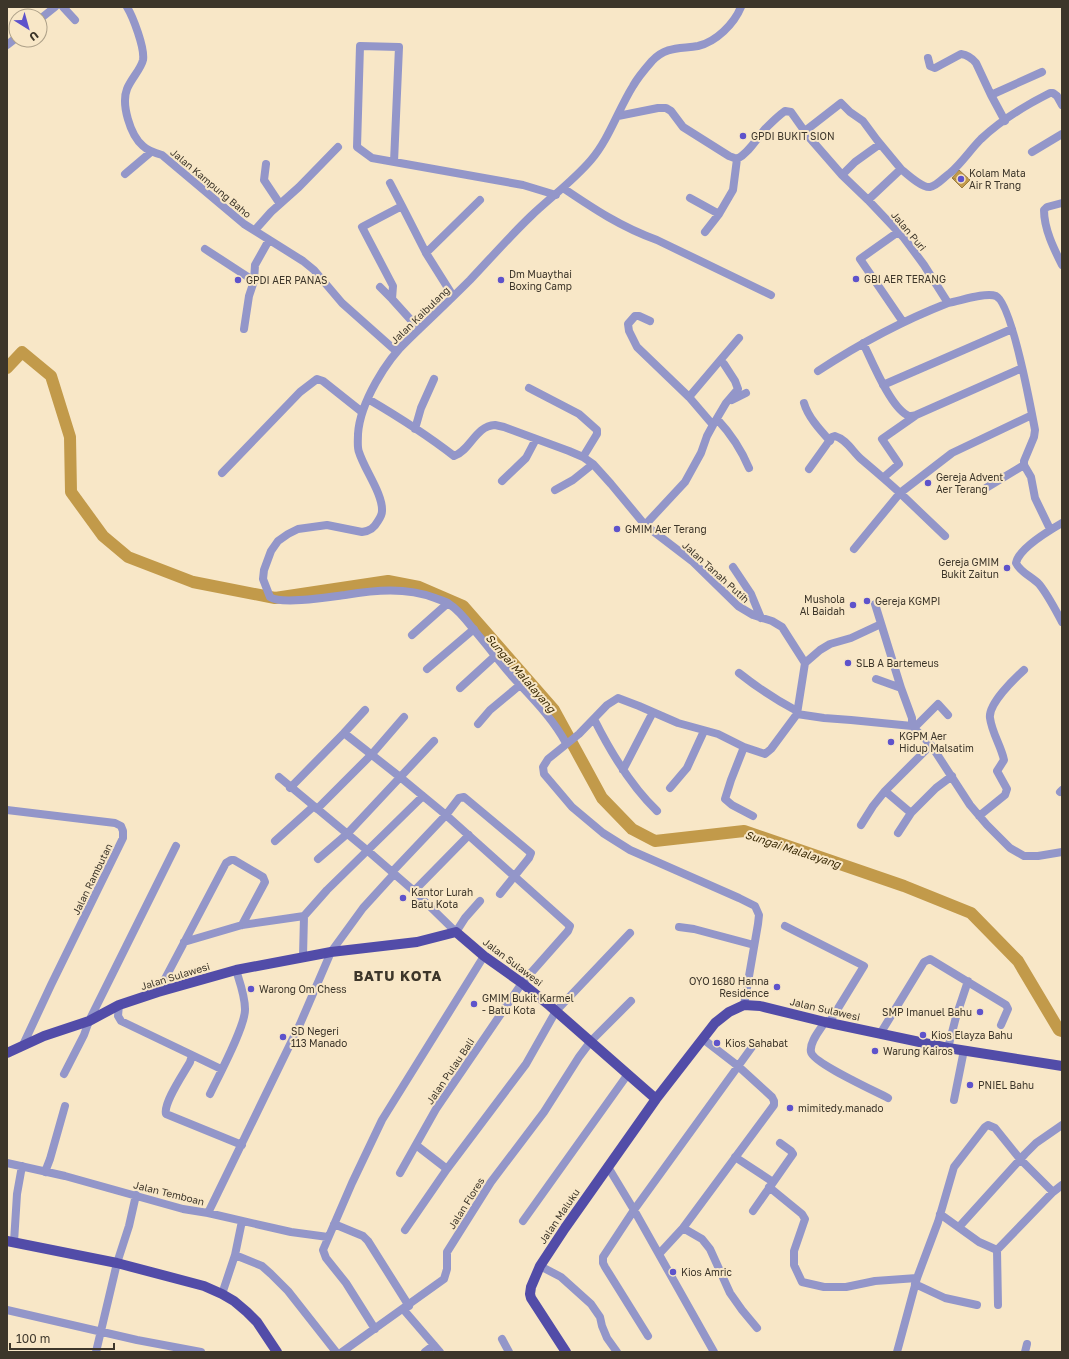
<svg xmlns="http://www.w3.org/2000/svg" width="1069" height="1359" font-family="'Golos Text',sans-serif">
  <defs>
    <pattern id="water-ripples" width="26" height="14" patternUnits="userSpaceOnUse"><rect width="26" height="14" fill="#c29a4a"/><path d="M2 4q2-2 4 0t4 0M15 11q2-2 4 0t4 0" fill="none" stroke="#9f7e3e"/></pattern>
  </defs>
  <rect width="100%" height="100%" fill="#f8e7c7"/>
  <path fill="url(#water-ripples)" stroke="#9a7c40" d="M959,170L970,180L962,188L952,178Z"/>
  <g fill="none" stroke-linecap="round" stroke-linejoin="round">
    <path stroke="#c29a4a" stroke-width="12" d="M7,368L22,352L51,376L70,437L71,492L103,536L128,557L193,582L275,598L388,581L419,587L463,606L554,710L602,798L632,829L655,841L744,831L904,886L971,913L1018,961L1059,1030L1062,1031"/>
    <path stroke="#9396c9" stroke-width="8" d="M63,7L75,20
      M127,7C133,17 145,48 143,60C141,69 131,79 127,89C121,104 130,135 143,146C148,151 155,153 162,155L244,224L303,261L314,270L342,303L396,351
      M40,19L55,7
      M7,45L16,38
      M928,58L930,66L935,68L961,54C968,55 972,58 976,63L991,95L1005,121
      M991,95L1042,72
      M618,116L658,108H666L671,111L683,127L729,156L737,159C749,153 757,138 766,128C772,122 778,116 785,111L791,112L808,136L842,175L868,200L904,238L924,265L948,303C960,301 985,292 996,296C1012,304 1031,409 1035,430L1034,437L1024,461V465L1031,477L1035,498L1050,529
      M805,131L841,103L850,112L863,121L877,140L901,169
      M1032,152L1062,134
      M394,162L399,47L360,46L357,147L372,158L523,185L556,195
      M266,164L264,180L280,204
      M125,174L151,152
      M842,175L855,162L880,144
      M390,183L402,206
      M563,188C594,209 621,227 657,240L771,295
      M690,198L719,214
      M868,200L901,169C907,174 922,188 930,187C937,186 944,177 950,173C962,163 970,150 981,139C1000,121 1026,105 1050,93H1053L1057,96L1062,105
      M1062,203L1047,207L1044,210C1044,229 1054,249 1062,265
      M255,230L271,212L299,187L338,147
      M705,232L719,214L733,190L737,159
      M898,232L860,259L903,322
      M205,249L254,281
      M426,253L480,200
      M380,287L392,299
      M650,321L639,316H635L628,324L629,331L637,347L689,397
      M244,329L249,296L254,281L255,265L269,240
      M419,329L392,299L393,286L362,227L402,206L426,253L453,296
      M863,343C872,361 890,406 907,415C910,417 913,416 916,415L1022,368
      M818,371C859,344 902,321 948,303
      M883,385L1012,329
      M529,388L579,414L597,430V434L583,457
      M368,399C397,416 427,435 454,456C471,450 475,426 495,425L504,427L569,451L583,457L593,464L611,484L645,525L692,561L738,606L753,615L772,621L782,627L805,663L797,714L824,718L851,720L912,726
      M732,400L746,393
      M804,403C808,417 820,430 830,441
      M717,419C731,434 741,449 749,468
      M713,425L726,403L738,389L735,381L724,364
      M415,429L421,408L434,379
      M809,469L832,437L835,436C846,439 853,452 861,459C874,470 887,481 900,493L952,453L1032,415
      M222,473L300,392L317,379L323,381L362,412
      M884,477L899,464L882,439L915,416
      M502,481L526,458L536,439
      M986,488L1024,465
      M555,490L573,480L593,464
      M1062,523C1050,530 1019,548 1016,563C1020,572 1032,577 1039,584C1048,595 1055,609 1062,622
      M645,525L685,482L701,453L707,436L713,425L689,397L739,338
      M854,549L900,493L945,536
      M733,567L751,594L761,618
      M875,604L901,688
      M412,635L448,603
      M805,663L820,650L830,644L851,638L881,624
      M427,669L474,629
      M739,673C758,688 776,700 797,711
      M876,679L901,688L912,718V726L931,745L970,805L987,825L1010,848L1024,856H1038L1062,852
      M460,688L495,656
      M365,710L344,733L400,777L446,815L570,926L568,931L522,983L436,1109L400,1173
      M594,719C611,753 630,785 657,811
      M478,724L490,710L520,685
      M914,728L938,704L948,715
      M566,743C552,717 531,697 511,675C498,660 487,645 474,630C467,621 459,610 449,604C445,601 440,600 435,598C406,587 375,590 345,595C330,597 281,605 270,597L263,579L264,570L271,551L278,541L288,534L298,529L327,525L362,532C370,531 374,528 378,521C380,518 382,514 382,511C383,494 364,469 359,452C357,447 358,440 358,434C360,403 386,360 409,339C429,320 450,300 470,280C490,259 510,236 531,216C551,197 573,181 591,160C609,139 618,110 633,86C638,77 645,69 652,61C666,46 680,49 698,46C716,42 734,24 741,7
      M931,745L885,791L911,813L936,788L952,776
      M744,747L731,780L725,799L732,805L753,816
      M623,770L653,712
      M279,777L368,851L414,891L456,932L465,918L480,901
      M290,788L344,733
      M670,788L687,768L704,731
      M1060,792L1062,790
      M317,809L372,754L404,717
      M7,810L115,823L121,826L123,831V838L51,985L23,1045
      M979,816L1005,795L1007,789L997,771L1004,760C1001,746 992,733 990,718C988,704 1014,679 1024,670
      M861,825L873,806L885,791
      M898,833L911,813
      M275,841L314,806
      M318,859L347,834L434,741
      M392,872L446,815L459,798L464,797L531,853L529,858L500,894
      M414,891L469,835
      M785,926L864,966L829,1023
      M679,927L694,929L754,945
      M184,942L242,925L304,916L327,890L423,796
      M303,956L304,916
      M158,992L226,863L231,860H234L263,877L265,882L242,925
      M119,1005L118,1016L121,1021L192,1055L190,1062C184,1073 163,1103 166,1114L242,1145
      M744,1005L758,924L759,915L755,906L739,898L630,850L603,833L572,807L544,774L543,767L548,759L579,734L607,705L618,698L639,706L678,723L718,734L744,747L765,754L771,749L797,714
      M825,1022C820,1030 809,1042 811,1052C813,1063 875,1091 888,1098
      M880,1034L924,962L930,959L1006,1005L1008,1009L1001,1025
      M948,1048L956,1017L968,981
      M192,1055L221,1069
      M64,1074L84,1035L89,1021L176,846
      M210,1094C218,1077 246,1025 245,1009C245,996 240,983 236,970
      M954,1100L964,1050
      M416,1145L447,1169
      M735,1157L773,1182
      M7,1163L65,1176L183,1209L208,1213L291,1232L328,1237
      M608,1167L634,1210L714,1352
      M45,1172L50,1159L65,1106
      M769,1187L802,1214L805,1219L794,1251V1265L802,1282L824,1287H846L875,1281L917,1278
      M1053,1192L1062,1185
      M753,1211L793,1154L791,1151L780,1143
      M208,1213L300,1024L331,952L363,908L394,874
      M523,1221L628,1074
      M334,1224L363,1236L368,1241L409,1306
      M959,1227L1025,1154L1036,1143L1062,1125
      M683,1228L702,1239L710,1249L730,1293L742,1310L757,1328
      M405,1230L447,1169L526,1064L556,1011L630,933
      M14,1242L17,1194L22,1166
      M997,1250L998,1305
      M659,1254L683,1228L774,1105V1101L772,1097L738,1066L703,1039
      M235,1255L262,1266L271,1274L288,1291L336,1352
      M540,1266L561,1277L591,1304L600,1317L602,1326L607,1338L617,1352
      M915,1284L945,1298L977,1305
      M222,1294L235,1255L242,1221
      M403,1309L440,1352
      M7,1310L137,1340L201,1352
      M375,1329L346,1283L326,1258L323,1250L352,1183L382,1120L484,956
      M648,1336L605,1267L603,1263V1257L634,1210L752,1047
      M502,1339L509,1352
      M96,1352L117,1263L129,1226L136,1195
      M342,1352L444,1279L447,1269V1252L491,1182L544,1112L579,1057L591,1041L631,1001
      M425,1352L434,1345
      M897,1352L917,1278L938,1222L954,1167L985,1127L988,1125L995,1128L1020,1159L1053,1192L997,1250L979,1242L940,1214
      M1025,1352L1027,1344"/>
    <path stroke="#524ca8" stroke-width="10" d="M7,1053L44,1036L89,1021L119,1005L158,992L236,970L331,952L417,942L456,932L484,956L522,983L550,1006L656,1099L715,1023L729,1012L744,1005L760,1006L825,1022L948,1048L1062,1066
      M7,1241L117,1263L204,1286L222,1294L234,1301L247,1312L257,1322L277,1352
      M566,1352L531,1298L530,1294L531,1287L540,1266L565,1228L656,1099"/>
  </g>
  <g fill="#5e53cb" stroke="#f8e7c7" stroke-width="1.5">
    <circle cx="743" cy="136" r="4"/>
    <circle cx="961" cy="179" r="4"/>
    <circle cx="856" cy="279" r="4"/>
    <circle cx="238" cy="280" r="4"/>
    <circle cx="501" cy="280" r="4"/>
    <circle cx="928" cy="483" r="4"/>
    <circle cx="617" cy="529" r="4"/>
    <circle cx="1007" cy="568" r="4"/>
    <circle cx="867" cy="601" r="4"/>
    <circle cx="853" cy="605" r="4"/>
    <circle cx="848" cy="663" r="4"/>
    <circle cx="891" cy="742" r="4"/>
    <circle cx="403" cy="898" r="4"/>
    <circle cx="777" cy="987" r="4"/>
    <circle cx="251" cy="989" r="4"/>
    <circle cx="474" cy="1004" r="4"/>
    <circle cx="980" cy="1012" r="4"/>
    <circle cx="923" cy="1035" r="4"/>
    <circle cx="283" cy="1037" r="4"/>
    <circle cx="717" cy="1043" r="4"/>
    <circle cx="875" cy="1051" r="4"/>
    <circle cx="970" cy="1085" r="4"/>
    <circle cx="790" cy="1108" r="4"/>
    <circle cx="673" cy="1272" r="4"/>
  </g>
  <g text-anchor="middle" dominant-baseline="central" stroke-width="4" stroke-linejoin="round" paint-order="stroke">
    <g font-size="10" fill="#3d362a" stroke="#f8e7c7" text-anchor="start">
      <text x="751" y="136">GPDI BUKIT SION</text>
      <text x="969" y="173">Kolam Mata<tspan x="969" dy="12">Air R Trang</tspan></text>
      <text x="509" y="274">Dm Muaythai<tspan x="509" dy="12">Boxing Camp</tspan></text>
      <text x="864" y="279">GBI AER TERANG</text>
      <text x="246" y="280">GPDI AER PANAS</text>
      <text x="936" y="477">Gereja Advent<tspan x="936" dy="12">Aer Terang</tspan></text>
      <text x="625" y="529">GMIM Aer Terang</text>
      <text x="999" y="562" text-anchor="end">Gereja GMIM<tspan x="999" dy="12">Bukit Zaitun</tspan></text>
      <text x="845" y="599" text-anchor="end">Mushola<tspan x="845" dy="12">Al Baidah</tspan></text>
      <text x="875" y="601">Gereja KGMPI</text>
      <text x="856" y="663">SLB A Bartemeus</text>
      <text x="899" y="736">KGPM Aer<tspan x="899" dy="12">Hidup Malsatim</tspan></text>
      <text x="411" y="892">Kantor Lurah<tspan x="411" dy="12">Batu Kota</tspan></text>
      <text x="769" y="981" text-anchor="end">OYO 1680 Hanna<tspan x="769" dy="12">Residence</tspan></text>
      <text x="259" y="989">Warong Om Chess</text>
      <text x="482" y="998">GMIM Bukit Karmel<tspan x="482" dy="12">- Batu Kota</tspan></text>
      <text x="972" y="1012" text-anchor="end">SMP Imanuel Bahu</text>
      <text x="291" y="1031">SD Negeri<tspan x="291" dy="12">113 Manado</tspan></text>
      <text x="931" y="1035">Kios Elayza Bahu</text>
      <text x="725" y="1043">Kios Sahabat</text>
      <text x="883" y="1051">Warung Kairos</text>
      <text x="978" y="1085">PNIEL Bahu</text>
      <text x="798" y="1108">mimitedy.manado</text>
      <text x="681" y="1272">Kios Amric</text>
    </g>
    <g font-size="10" fill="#3d362a" stroke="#f8e7c7">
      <text transform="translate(211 183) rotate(40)">Jalan Kampung Baho</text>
      <text transform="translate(909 231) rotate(50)">Jalan Puri</text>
      <text transform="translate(420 315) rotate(-44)">Jalan Kaibulang</text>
      <text transform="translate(716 572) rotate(42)">Jalan Tanah Putih</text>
      <text transform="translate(92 879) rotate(-64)">Jalan Rambutan</text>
      <text transform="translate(513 962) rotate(37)">Jalan Sulawesi</text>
      <text transform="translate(175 976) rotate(-17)">Jalan Sulawesi</text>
      <text transform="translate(825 1009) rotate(13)">Jalan Sulawesi</text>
      <text transform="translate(450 1071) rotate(-56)">Jalan Pulau Bali</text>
      <text transform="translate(169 1193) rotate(14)">Jalan Temboan</text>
      <text transform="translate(466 1203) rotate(-58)">Jalan Flores</text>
      <text transform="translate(559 1216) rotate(-56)">Jalan Maluku</text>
    </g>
    <g font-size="11" font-style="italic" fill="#3b2b06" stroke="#f8e7c7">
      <text transform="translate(521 673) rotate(49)">Sungai Malalayang</text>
      <text transform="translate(793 849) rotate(18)">Sungai Malalayang</text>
    </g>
    <g font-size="14" font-weight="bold" letter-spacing="1" fill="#3d362a" stroke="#f8e7c7">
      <text x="398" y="975">BATU KOTA</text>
    </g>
  </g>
  <rect width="1069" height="1359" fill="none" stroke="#3d362a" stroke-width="16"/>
  <g transform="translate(28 28) rotate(143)"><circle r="19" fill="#f8e7c7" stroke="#ada088"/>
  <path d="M0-3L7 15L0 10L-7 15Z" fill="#5e53cb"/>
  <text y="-6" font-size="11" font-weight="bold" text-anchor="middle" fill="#3d362a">U</text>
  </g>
  <path d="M10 1343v6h104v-6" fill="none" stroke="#3d362a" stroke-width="2"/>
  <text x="16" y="1343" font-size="12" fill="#3d362a" stroke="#f8e7c7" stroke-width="3" paint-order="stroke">100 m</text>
</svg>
